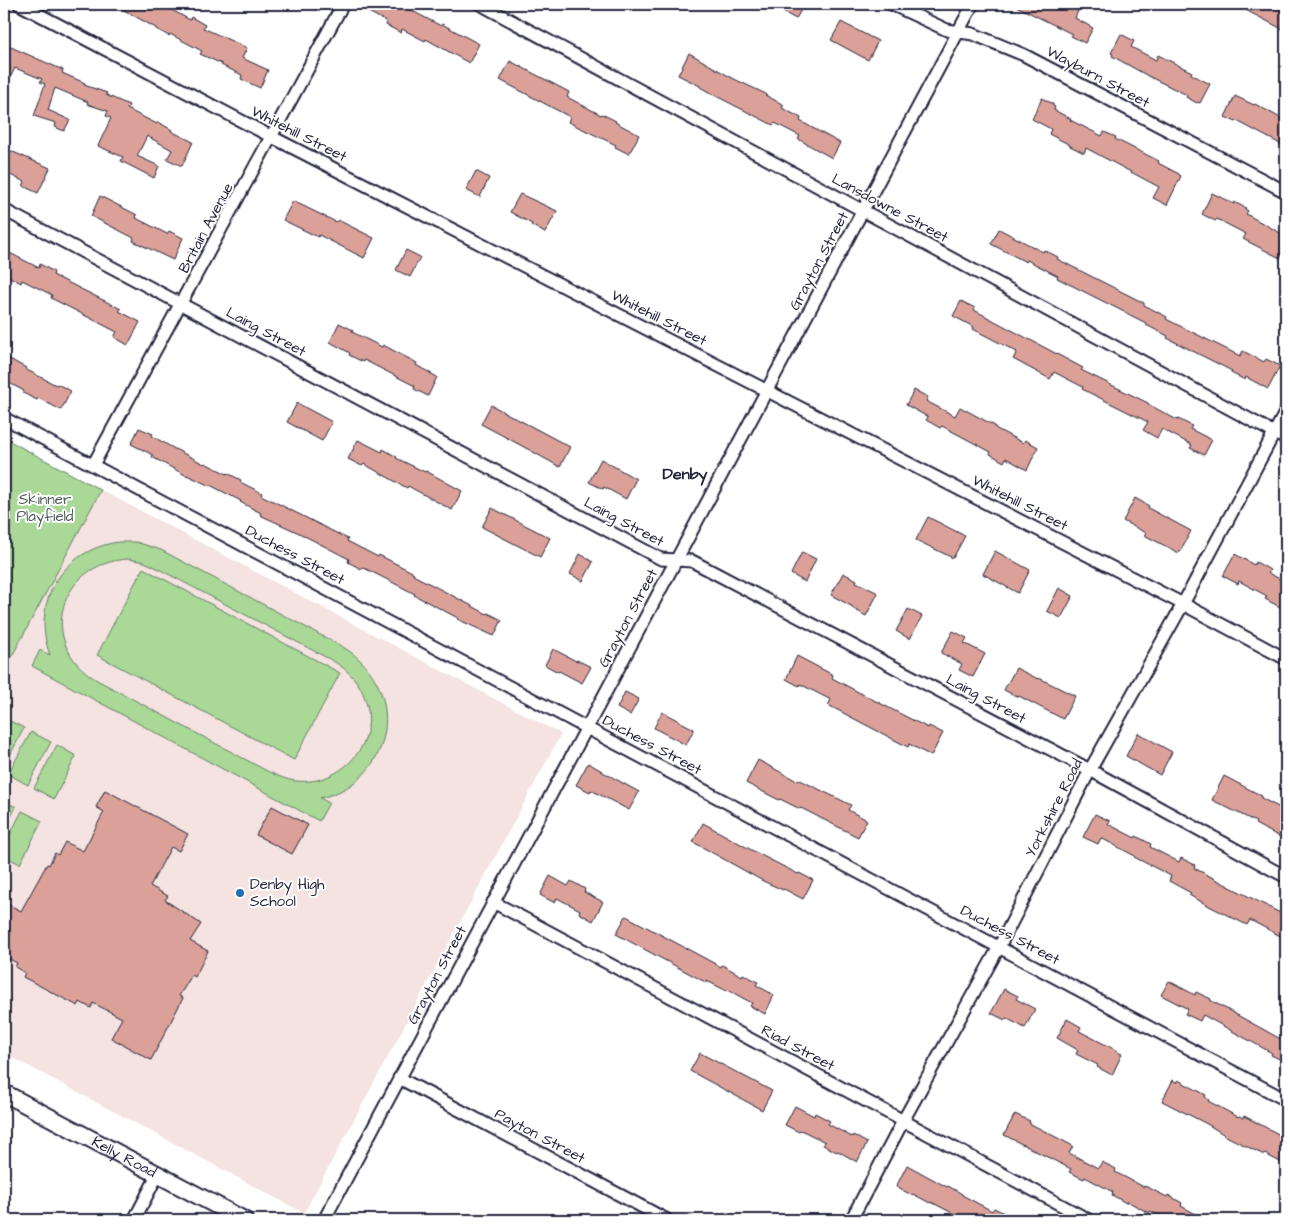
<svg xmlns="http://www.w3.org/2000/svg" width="1290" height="1224" font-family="'Architects Daughter',sans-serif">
  <rect width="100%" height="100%" fill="#fff"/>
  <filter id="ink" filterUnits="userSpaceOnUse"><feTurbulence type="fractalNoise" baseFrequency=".02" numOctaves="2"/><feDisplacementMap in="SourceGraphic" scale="10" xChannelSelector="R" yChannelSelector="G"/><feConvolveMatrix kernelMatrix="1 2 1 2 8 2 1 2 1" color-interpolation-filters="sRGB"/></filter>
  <g filter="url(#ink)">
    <path fill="#f4e3e0" d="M101,490L561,734L304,1213L4,1053V671Z"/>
    <path fill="#a9d897" stroke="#667d69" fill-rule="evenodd" d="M4,438L101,490L4,671Z
      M118,542H136L161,550L343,647C409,687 396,781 320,798L329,803L319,821L32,666L40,650L50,655C30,602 63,550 118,542ZM129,559L144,562L151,565L333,661C348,670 360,682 365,699C381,743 341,786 296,781C286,780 276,775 267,771L97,680C35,643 59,562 129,559Z
      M143,568L340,673L294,760L97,655Z
      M4,718L24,728L4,767Z
      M31,732L51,742L28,785L8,774Z
      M57,745L76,756L54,799L34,788Z
      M4,801L16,807L4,830Z
      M22,811L42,821L20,864L4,856V846Z"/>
    <path fill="#dba199" stroke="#22223b" d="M113,4H161L190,20L191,17L205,25L203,28L247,48L242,58L268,70L260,88L241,79L242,75L221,65L222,64L200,54L202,51L170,34L169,36L156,29V28Z
      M354,4H399L441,26L442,24L479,44L469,63L426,39L425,41L402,29L401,33L386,25L387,22Z
      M768,4H804L796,19Z
      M1012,4H1063L1078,11L1075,18L1093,28L1085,43L1071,36L1072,34Z
      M1234,4H1271L1286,12V31Z
      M841,22L878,41L868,60L831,40Z
      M1121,34L1134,41L1131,47L1156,60L1158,55L1192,72L1191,74L1210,84L1200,103L1198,102L1197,103L1186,97L1187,95L1148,76L1112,56L1113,54L1111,53Z
      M4,44L63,70L62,73L85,83L84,85L107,93L106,95L129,105L127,109L157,124L158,122L172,130L171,131L193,142L182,166L167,159L172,150L147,136L137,156L159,166L154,178L121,161L123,157L98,146L111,118L106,116L108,111L87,104L88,102L55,88L48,110L70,120L64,131L55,127L56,123L34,116L45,84L40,82L42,79L15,68L4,90Z
      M689,53L732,78L766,94L765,95L784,105L782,108L801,118L800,121L840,143L832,158L798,139L800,136L775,123L773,125L714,95L700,87V86L678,75Z
      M510,61L569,92L567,97L601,115L602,114L616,121L615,122L639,135L629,154L615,147L616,145L568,122L570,117L500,80Z
      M1235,96L1254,105L1255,104L1286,121V147L1237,121L1236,122L1225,117Z
      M1042,98L1053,104V106L1055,107L1054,110L1071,119L1070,120L1102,136L1104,132L1116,137L1115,139L1159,161L1158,163L1179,174V175L1181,176L1167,205L1153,198L1159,187L1086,148L1084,153L1070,146V145L1049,134L1051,129L1032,119Z
      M4,148L50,168L38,193L23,186L25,182L4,172Z
      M476,171L489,178L480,197L466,190Z
      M1212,193L1234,204V202L1246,208L1245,209L1248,211L1246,214L1286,236V247L1280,258L1243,239L1246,234L1217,219L1215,221L1202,214Z
      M520,194L557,211L545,233L531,225L532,224L510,212Z
      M100,196L137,215L136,218L167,234L169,231L183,238L173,260L133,241L134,238L91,216Z
      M293,201L336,222L338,220L374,238L364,258L319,235L318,237L283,220Z
      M999,229L1043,252L1044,250L1058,257L1057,259L1144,303V305L1167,317L1166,319L1240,356L1243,351L1264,362L1266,359L1280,366L1268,389L1246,377L1245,380L1231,373L1232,371L1167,338L1168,336L1146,325V323L1057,278L1058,276L1027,260L1026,262L991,244Z
      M4,250L39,268L40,264L54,272L53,275L121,309L119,311L140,322L128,345L114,337L117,332L51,298L52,295L22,280L21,283L4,274Z
      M406,250L420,257L410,277L396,270Z
      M961,301L975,308L974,310L1083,368L1081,370L1148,403V404L1177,420L1178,419L1192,426L1190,429L1212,440L1204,455L1190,448L1192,445L1162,429L1157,438L1143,430L1148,422L1082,389L1083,387L1054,372L1050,379L1013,359L1017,352L973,329L974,327L953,316Z
      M339,323L353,330L352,332L382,347L383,345L417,363L416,365L437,377L428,396L414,389L415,386L364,360L363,362L349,355L350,353L330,342Z
      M4,356L26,368L25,369L56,385L57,384L71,391L61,410L38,398L37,400L23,393L24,391L4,380Z
      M914,390L928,397L926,401L955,416L960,407L995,426V428L1023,443L1025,440L1038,447L1027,470L1006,458L1004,462L990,454L991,452L942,426L940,428L926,420L928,417L906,405Z
      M297,403L332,422L322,441L287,422Z
      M491,405L570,447L560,467L524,447L481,424Z
      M139,428L153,434L152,436L173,448L204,464L205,463L227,474V473L241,480L240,482L262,493L261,495L348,539L347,541L378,557L379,555L414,573L413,575L457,598L487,614L488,613L502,620L494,636L457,619L458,618L414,595L415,594L384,578L362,567L361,569L348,562L349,559L297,532L260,515L261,513L240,502L241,501L210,485V486L187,475V476L152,457L153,455L131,444Z
      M358,440L382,452L383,449L397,457L396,458L425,472L426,471L462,491L452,510L408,486L407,488L364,464L362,466L348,459Z
      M601,459L636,479L626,499L604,487L603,489L589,482Z
      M1135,498L1149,506L1148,508L1191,531L1179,553L1144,535L1146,533L1123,521Z
      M492,508L550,538L540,557L482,527Z
      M928,517L965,536L953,558L916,540Z
      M995,551L1030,570L1018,593L983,574Z
      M802,552L816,559L805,582L791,574Z
      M580,554L593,562L583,581L570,574Z
      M1235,554L1254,565L1256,562L1270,570L1268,573L1286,582V594L1280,607L1265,599L1267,596L1239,581L1238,584L1223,576Z
      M843,573L857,580L856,582L878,593L866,616L852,608L853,607L831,595Z
      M1059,588L1073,596L1061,618L1047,611Z
      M908,609L922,616L910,639L896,631Z
      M953,631L967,638L964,643L985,654L973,677L959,670L962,664L941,653Z
      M553,649L576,661L577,660L591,667L582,683L559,671L558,672L545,665Z
      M797,656L833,675L832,678L862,694L928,728L929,726L943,733L931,756L909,744L908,747L828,705L831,700L800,684L799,686L786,679Z
      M1016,668L1038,679L1039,678L1075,696L1063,719L1019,696L1018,697L1004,690Z
      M625,692L639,699L630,715L617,708Z
      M662,712L694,729L686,745L654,728Z
      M1138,733L1172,752L1160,775L1126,756Z
      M758,760L797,781L798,779L851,805L848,810L867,820L858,837L801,808L800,809L780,799L779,800L746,783Z
      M588,763L602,771H601L639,792L629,810L591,790L590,792L576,785Z
      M1224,776L1262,796L1261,798L1286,811V840L1255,824L1256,822L1212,800Z
      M105,790L188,834L179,851L171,847L150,886L168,896L165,900L201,924L190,941L208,951L195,977L192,975L179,996L183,998L151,1060L111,1038L122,1018L93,1003L91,1008L80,1002L78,1006L23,977L25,973L15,967L17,963L4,956V902L21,911L47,864L49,865L55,853L58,855L65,842L83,851L104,812L96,807Z
      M272,806L308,825L292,854L256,835Z
      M1095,814L1110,821L1108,824L1135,838L1136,836L1151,844L1150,847L1179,862L1181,858L1195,865L1194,868L1286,916V939L1250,920L1247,925L1211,907L1189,895L1191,893L1169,881L1171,876L1134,857L1135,856L1101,838L1098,844L1083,837Z
      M703,823L755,852L798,874L799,873L813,880L803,899L784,889L783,890L763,881L693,842Z
      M550,876L568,886L571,881L585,889L584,892L603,902L593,921L579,913L580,910L557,898L555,903L540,895Z
      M626,916L721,967L722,965L742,976L743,974L758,982L756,985L774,995L765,1014L750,1006L752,1003L728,990L727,991L707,981V983L616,934Z
      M1169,981L1195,995L1196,992L1211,999L1210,1000L1286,1042V1062L1271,1055L1272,1053L1203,1015L1200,1021L1185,1014L1188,1009L1161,995Z
      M1004,989L1018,996L1016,999L1035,1009L1025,1028L1006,1018L1005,1020L991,1013Z
      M1067,1019L1081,1027L1079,1031L1118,1051L1117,1052L1122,1054L1112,1075L1097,1067L1098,1065L1076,1054L1078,1050L1057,1038Z
      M700,1053L772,1091L762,1110L690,1071Z
      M1173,1080L1177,1083L1178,1080L1206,1095L1205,1097L1209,1100L1208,1101L1238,1117L1239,1116L1243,1118L1244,1116L1286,1138V1165L1265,1154L1264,1155L1228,1137L1207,1124L1162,1101Z
      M795,1106L814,1116L815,1113L830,1121L828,1124L852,1137L853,1135L867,1143L857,1162L838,1151L837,1152L823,1145L825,1142L801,1130L799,1132L785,1125Z
      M1015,1114L1030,1121L1029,1123L1073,1146L1069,1153L1098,1168L1102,1162L1116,1169L1115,1172L1144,1187L1145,1186L1167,1197L1168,1195L1182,1203L1181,1206L1207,1220H1168L1150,1211L1149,1213L1127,1201L1126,1203L1112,1195L1113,1192L1085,1177L1084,1179L1069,1172L1071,1169L1004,1135Z
      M907,1165L947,1187L948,1186L962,1194V1195L992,1211L994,1208L1018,1220H966L931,1202L930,1203L913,1194L912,1195L896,1187Z"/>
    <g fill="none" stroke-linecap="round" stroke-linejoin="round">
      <defs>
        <path id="street" d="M19,4L272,137L1183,604L1286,659
          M480,4L1286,439
          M891,4L947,30L973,34L1024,55L1286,192
          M4,210L661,559L692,561L1090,770L1286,877
          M4,418L1286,1100
          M93,465L343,4
          M493,902L1089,1220
          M399,1078L667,1220
          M134,1220L158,1174
          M324,1220L973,4
          M851,1220L903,1121L999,947L1090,770L1183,604L1286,411"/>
        <g id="secondary">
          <path id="s1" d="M4,1093L244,1220"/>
        </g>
      </defs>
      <use href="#street" stroke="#22223b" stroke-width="15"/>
      <use href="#secondary" stroke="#22223b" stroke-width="20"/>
      <use href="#street" stroke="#fff" stroke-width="11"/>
      <use href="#secondary" stroke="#fff" stroke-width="16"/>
    </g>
  </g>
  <circle fill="#1f6fb2" stroke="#fff" stroke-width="2" cx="240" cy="893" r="5"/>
  <g text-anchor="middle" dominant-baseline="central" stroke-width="4" stroke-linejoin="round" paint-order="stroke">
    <g font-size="15" fill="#22223b" stroke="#fff">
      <text transform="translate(1098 77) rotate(28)">Wayburn Street</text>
      <text transform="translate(299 134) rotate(27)">Whitehill Street</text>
      <text transform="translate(890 208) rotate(28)">Lansdowne Street</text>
      <text transform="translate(206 228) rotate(-62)">Britain Avenue</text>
      <text transform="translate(819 261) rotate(-62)">Grayton Street</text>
      <text transform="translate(659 318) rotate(27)">Whitehill Street</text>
      <text transform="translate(266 332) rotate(28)">Laing Street</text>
      <text transform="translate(1020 503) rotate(27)">Whitehill Street</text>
      <text transform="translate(624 522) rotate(28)">Laing Street</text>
      <text transform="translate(295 555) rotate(28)">Duchess Street</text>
      <text transform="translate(628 618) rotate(-62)">Grayton Street</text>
      <text transform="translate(986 699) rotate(28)">Laing Street</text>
      <text transform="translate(652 745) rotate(28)">Duchess Street</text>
      <text transform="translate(1054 808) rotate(-63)">Yorkshire Road</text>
      <text transform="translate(1010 935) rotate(28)">Duchess Street</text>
      <text transform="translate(437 975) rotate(-62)">Grayton Street</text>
      <text transform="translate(798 1048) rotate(28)">Riad Street</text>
      <text transform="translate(540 1136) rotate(28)">Payton Street</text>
      <text stroke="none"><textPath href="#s1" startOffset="136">Kelly Road</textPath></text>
    </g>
    <g font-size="15" fill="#4a5957" stroke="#fff">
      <text x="45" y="499">Skinner<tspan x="45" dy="17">Playfield</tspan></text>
    </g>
    <g font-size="15" fill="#22223b" stroke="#fff" text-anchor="start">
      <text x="250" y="884">Denby High<tspan x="250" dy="17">School</tspan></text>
    </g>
    <g font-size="16" font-weight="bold" fill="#22223b" stroke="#fff">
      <text x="685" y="474">Denby</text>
    </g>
  </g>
  <rect width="1290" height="1224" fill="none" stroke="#fff" stroke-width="20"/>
  <rect x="10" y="10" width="1270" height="1204" fill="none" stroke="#22223b" stroke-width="2" filter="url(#ink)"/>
</svg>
